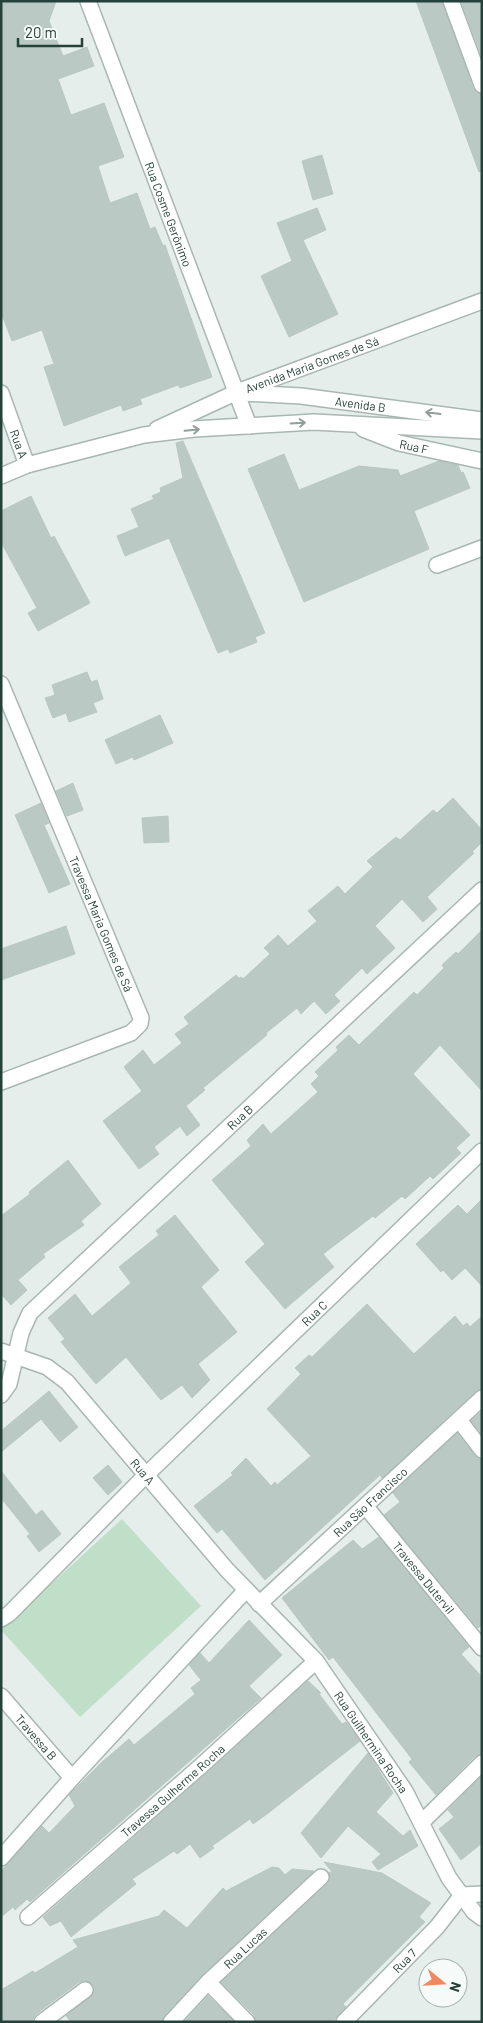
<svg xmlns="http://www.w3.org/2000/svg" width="483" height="2023" font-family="Barlow,sans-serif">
  <rect width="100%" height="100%" fill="#e6eeeb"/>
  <path fill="#bfdfc8" d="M122,1519L201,1606L80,1717L1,1630Z"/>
  <path fill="#bbc9c4" stroke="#b8c8c2" d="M1,1H56L49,21L63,56L87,47L94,66L58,79L71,115L104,103L124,157L98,166L110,203L137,193L150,229L155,227L163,246L165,245L212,377L180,388L178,385L140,399L142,404L123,411L121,405L64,426L44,367L54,364L42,330L12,341L1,312Z
    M416,1H442L473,88L476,92L482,94V171L479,172Z
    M461,1H482V57Z
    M322,155L333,194L313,200L302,161Z
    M317,208L326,230L303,240L338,314L289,337L261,276L292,261L277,223Z
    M183,441L265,633L255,637L257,642L230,653L228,649L218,653L169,538L125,556L117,536L139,527L131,509L154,499L152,496L161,492L160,488L183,478L176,443Z
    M284,454L299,490L359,466L398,470L400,476L439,461L458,465L461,473L463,472L470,488L414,511L429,549L304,602L248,469Z
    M31,496L51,538L54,536L90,603L38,631L28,613L37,608L1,542V511Z
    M87,672L91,682L97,680L103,699L93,703L97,712L69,722L66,713L53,718L45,698L55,695L52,685Z
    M160,715L173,743L134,760L133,757L116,764L105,740Z
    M73,783L83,810L67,816L56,791Z
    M453,798L482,830V842L472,852L474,853L427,897L437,909L423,922L402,899L375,926L395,948L367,974L362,968L334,995L340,1001L326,1014L314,1001L301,1014L297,1008L266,1033L267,1035L203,1088L205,1090L186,1106L200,1125L187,1136L180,1126L154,1147L159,1154L139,1169L103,1121L142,1091L124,1067L143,1050L154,1065L182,1043L175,1034L189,1024L184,1017L236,975L239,978L241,977L243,979L270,954L264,948L278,935L288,946L317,921L308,911L338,886L345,894L373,867L367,861L396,837L400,840L433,810L437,813Z
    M41,803L49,823L44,825L70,884L49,893L15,815Z
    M168,816L169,842L144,843L142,818Z
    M66,926L75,954L1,980V949Z
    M482,930V1091L440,1045L413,1074L470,1135L456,1148L461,1153L433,1179L430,1176L405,1199L402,1196L375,1218L373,1216L323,1254L334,1267L285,1309L245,1262L265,1244L212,1180L251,1146L247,1140L263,1124L271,1134L318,1092L311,1084L319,1076L315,1072L338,1050L336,1047L349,1035L359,1045L414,992L417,995L444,968L442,965L456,952L458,954Z
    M68,1160L101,1204L81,1221L84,1225L43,1254L45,1257L18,1280L27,1290L11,1305L1,1294V1216L30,1194L29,1192Z
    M482,1199V1286L465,1268L452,1280L443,1270L441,1272L416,1244L458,1205L467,1214Z
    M175,1215L219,1270L201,1287L237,1332L198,1364L210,1380L192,1398L182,1385L161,1400L126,1357L96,1384L61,1342L65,1339L48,1318L75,1294L92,1316L131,1283L119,1267L159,1235L156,1231Z
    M367,1304L414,1354L455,1316L463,1326L467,1323L470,1327L482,1316V1389L476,1391L382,1478L380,1475L265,1580L222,1529L217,1533L194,1506L233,1475L231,1473L246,1458L271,1486L275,1482L277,1485L311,1456L267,1409L301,1374L295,1368L309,1355L312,1357Z
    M49,1391L78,1427L60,1442L41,1419L1,1452V1431Z
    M482,1411V1434L471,1421Z
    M457,1433L475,1456L482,1459V1625L478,1628L384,1515L400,1502L393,1493Z
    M108,1465L122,1482L108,1495L93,1478Z
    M1,1471L36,1515L42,1510L61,1534L39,1552L27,1536L30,1534L1,1498Z
    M379,1537L469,1647L461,1654L482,1677V1754L475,1756L436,1795L409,1762L412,1759L333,1657L329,1660L282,1598L353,1540L362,1549Z
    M249,1620L282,1655L249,1686L261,1698L30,1902L27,1899L15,1910L13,1907L1,1917V1871L42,1826L49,1833L75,1806L69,1795L102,1762L129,1739L134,1745L195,1694L191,1688L201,1680L189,1665L200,1653L209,1663Z
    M308,1681L321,1693L319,1694L342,1724L346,1722L360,1741L267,1814L253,1824L250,1819L212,1846L214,1848L200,1858L190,1844L177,1854L174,1851L132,1879L136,1884L71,1937L61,1921L50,1926L43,1917L208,1772Z
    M368,1753L393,1793L376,1812L403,1836L410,1830L418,1846L378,1870L372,1862L381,1854L348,1826L321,1858L301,1833Z
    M482,1776V1843L461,1860L439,1829L454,1817L448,1810Z
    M324,1862L382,1873L431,1903L419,1917L425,1922L343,2004L346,2007L332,2022H256L254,2015L221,1982L327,1884L330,1879L329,1872L333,1873Z
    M272,1867L279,1868L285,1875L292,1869L314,1871L202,1975L164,2016L162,2022H71L66,2016L94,1993L93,1985L84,1981L79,1982L36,2014L31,2022H1V1990L33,1971L35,1973L78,1947L73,1940L159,1916L164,1910L187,1928L223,1888L226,1891Z
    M208,1996L234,2022H184Z"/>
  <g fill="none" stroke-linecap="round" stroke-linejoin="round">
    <defs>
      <g id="minor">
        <path id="s1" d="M88,1L249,426"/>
        <path d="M451,1L482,85"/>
        <path id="s2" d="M1,393L27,465"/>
        <path id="s3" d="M243,393L301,396L482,420"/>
        <path id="s4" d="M157,429L237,392L482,301"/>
        <path id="s5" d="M363,429L399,443L482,461"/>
        <path d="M1,476L27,465L144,435L194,429L314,422L482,431"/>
        <path d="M437,565L482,548"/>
        <path id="s6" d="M1,684L141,1018L140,1024L131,1033L1,1082"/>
        <path id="s7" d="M1,1351L47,1367L67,1382L227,1570L316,1661L405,1791L449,1878L474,1912L482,1918"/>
        <path id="s8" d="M1,1395L9,1384L21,1333L30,1313L482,890"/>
        <path d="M459,1420L482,1450"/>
        <path id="s9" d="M366,1507L482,1648"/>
        <path id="s10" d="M259,1604L482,1398"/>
        <path id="s11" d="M1,1619L9,1614L146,1475L482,1151"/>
        <path id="s12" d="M1,1696L72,1778"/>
        <path d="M422,1822L482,1763"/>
        <path d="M1,1858L72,1778L246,1590"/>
        <path d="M462,1895L482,1894"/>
        <path id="s13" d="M28,1917L202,1765L316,1661"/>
        <path d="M208,1982L247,2022"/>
        <path d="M42,2022L85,1990"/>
        <path id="s14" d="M171,2022L208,1982L321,1877"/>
        <path id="s15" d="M344,2022L437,1927L462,1895"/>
      </g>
    </defs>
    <use href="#minor" stroke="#a8b7b2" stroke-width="18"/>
    <use href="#minor" stroke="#fff" stroke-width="15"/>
  </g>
  <defs><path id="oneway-shaft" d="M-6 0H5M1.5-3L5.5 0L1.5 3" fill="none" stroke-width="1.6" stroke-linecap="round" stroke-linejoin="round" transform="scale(1.25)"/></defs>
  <g stroke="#92a09c">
    <use href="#oneway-shaft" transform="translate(433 413) rotate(-173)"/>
    <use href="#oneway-shaft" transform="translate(298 423) rotate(-3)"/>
    <use href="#oneway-shaft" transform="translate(192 430) rotate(-5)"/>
  </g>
  <g text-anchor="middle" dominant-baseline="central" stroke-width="5" stroke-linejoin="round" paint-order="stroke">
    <g font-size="12" fill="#24413a" stroke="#f6fbf9">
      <text stroke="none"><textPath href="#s1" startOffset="228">Rua Cosme Gerônimo</textPath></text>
      <text stroke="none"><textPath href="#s4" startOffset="168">Avenida Maria Gomes de Sá</textPath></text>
      <text stroke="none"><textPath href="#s3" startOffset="118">Avenida B</textPath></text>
      <text stroke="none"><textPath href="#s2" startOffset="54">Rua A</textPath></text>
      <text stroke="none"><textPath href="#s5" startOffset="54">Rua F</textPath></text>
      <text stroke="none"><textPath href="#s6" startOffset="260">Travessa Maria Gomes de Sá</textPath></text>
      <text stroke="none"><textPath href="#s8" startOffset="375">Rua B</textPath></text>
      <text stroke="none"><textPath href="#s11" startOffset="438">Rua C</textPath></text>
      <text stroke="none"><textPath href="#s7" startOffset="191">Rua A</textPath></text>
      <text stroke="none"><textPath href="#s10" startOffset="151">Rua São Francisco</textPath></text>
      <text stroke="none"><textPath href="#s9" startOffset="91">Travessa Dutervil</textPath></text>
      <text stroke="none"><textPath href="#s12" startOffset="54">Travessa B</textPath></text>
      <text stroke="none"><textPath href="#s7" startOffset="546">Rua Guilhermina Rocha</textPath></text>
      <text stroke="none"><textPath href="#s13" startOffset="192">Travessa Gulherme Rocha</textPath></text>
      <text stroke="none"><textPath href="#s14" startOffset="105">Rua Lucas</textPath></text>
      <text stroke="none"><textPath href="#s15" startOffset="86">Rua 7</textPath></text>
    </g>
  </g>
  <rect width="483" height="2023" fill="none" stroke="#24413a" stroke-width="5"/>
  <g transform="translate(443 1983) rotate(108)"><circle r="24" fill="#f6fbf9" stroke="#a2b1ad"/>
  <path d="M0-4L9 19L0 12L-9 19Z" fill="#f08862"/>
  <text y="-8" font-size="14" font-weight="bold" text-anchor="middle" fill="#24413a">N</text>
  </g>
  <path d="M18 38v8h64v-8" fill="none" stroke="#24413a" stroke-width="2.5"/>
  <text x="25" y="38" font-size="15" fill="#24413a" stroke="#f6fbf9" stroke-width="4" paint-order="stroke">20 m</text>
</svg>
